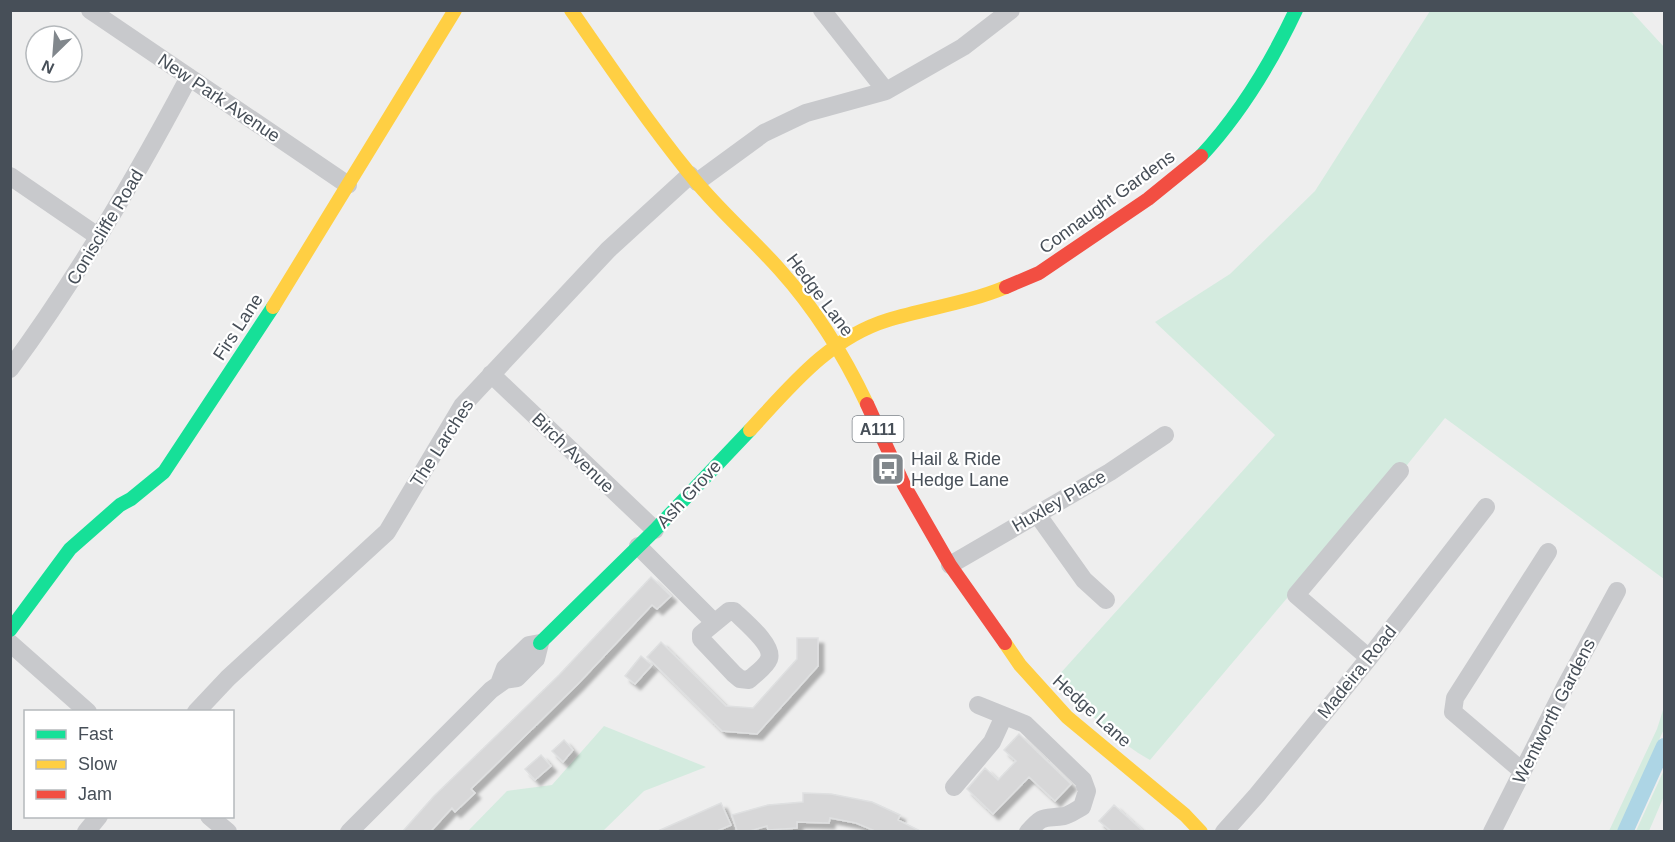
<svg xmlns="http://www.w3.org/2000/svg" width="1675" height="842" font-family="Arial,sans-serif">
  <defs>
    <filter id="shadow"><feDropShadow dx="5.5" dy="5.5" stdDeviation="1.5" flood-color="#0004"/></filter>
  </defs>
  <rect width="100%" height="100%" fill="#eee"/>
  <path fill="#d4ebdf" d="M1430,11H1631L1664,47V579L1445,418L1403,470L1288,597L1150,760C1116,741 1088,711 1059,685L1058,676L1275,435L1155,322L1230,274L1315,191Z
    M1664,707V729L1618,831H1609L1657,729Z
    M604,726L706,767L644,791L603,831H468L507,791L552,785Z
    M1664,770V796L1649,831H1636Z"/>
  <g fill="none" stroke-linecap="round" stroke-linejoin="round">
    <path stroke="#add5e5" stroke-width="16" d="M1625,832L1664,746"/>
  </g>
  <path fill="#d7d7d8" stroke="#dfe0e1" stroke-width="1.5" filter="url(#shadow)" d="M651,577L671,596L657,609L652,605L578,684L471,789L475,793L455,812L452,808L431,831H403L434,796L559,675Z
    M797,638H818V666L757,734L722,731L647,657L661,642L726,706L753,708L797,659Z
    M641,656L652,665L635,684L625,676Z
    M1019,734L1071,784L1055,801L1029,777L993,814L967,789L985,768L998,780L1016,761L1004,750Z
    M564,740L573,750L563,762L552,751Z
    M541,755L551,766L535,780L525,769Z
    M803,793L831,794L872,802L900,815L898,820L920,831H875L856,823L830,818L829,823L797,822V828L768,830L767,826L750,831H737L732,815L768,805L803,802Z
    M721,803L731,825L717,831H658Z
    M1114,805L1143,831H1111L1099,821Z"/>
  <g fill="none" stroke-linecap="round" stroke-linejoin="round">
    <path stroke="#c8c9cc" stroke-width="18" d="M90,10L348,185
      M822,10L886,91
      M10,176L99,237
      M697,182L764,133L806,113L886,91L963,47L1011,10
      M10,369C78,277 135,179 189,77
      M491,374L655,530
      M1037,514L1084,580L1106,600
      M638,546L714,622
      M950,565L1110,472L1165,435
      M729,611H734C744,621 774,645 769,659C766,667 755,674 749,680L740,679L734,674L701,639V634Z
      M10,643L88,712
      M1369,658L1296,595L1400,471
      M978,705L1025,724L1083,780L1087,791L1082,807C1076,810 1070,815 1064,816C1043,819 1044,814 1028,832
      M196,712L228,678L387,532L462,406L608,250L690,175
      M1522,771L1453,712L1455,698L1548,552
      M954,787L992,742L1004,716
      M209,816L228,832
      M86,832L99,816
      M349,832L491,690L505,680L517,678L536,659L540,643L529,645L505,668L499,684
      M1224,832L1257,795L1369,658L1486,507
      M1492,832L1566,685L1617,591"/>
    <path stroke="#16e098" stroke-width="14" d="M1201,156C1241,113 1271,63 1296,10
      M10,630L70,549L120,505L131,499L164,472L273,307
      M540,643L655,530L750,430"/>
    <path stroke="#ffcf43" stroke-width="14" d="M571,10C609,65 647,121 689,173C716,208 751,237 780,270C816,310 844,355 867,404
      M273,307L455,10
      M750,430C790,387 829,338 888,320C927,308 968,303 1006,287
      M1005,643L1020,665L1067,717L1185,815L1201,832"/>
    <path stroke="#f24e42" stroke-width="14" d="M1006,287L1039,273L1148,199L1201,156
      M867,404L904,485L950,565L1005,643"/>
  </g>
  <defs>
    <symbol id="bus-square" viewBox="-11 -11 22 22"><rect x="-9" y="-9" width="18" height="18" rx="4" fill="#81878c" stroke="#fff"/><path d="M-5-6H5V4H4V6H2V4H-2V6H-4V4H-5ZM-3.5-4V0h7V-4ZM-3.5 1.2v1.5H-2V1.2ZM2 1.2v1.5H3.5V1.2Z" fill="#fff"/></symbol>
  </defs>
  <g fill-rule="evenodd">
    <use href="#bus-square" x="869" y="450" width="38" height="38"/>
  </g>
  <g text-anchor="middle" dominant-baseline="central" stroke-width="4.5" stroke-linejoin="round" paint-order="stroke">
    <rect fill="#fff" stroke="#7e848a" stroke-width="1.5" x="852.5" y="416" width="51" height="26" rx="4.5"/>
    <g font-size="16" font-weight="bold" fill="#474f58">
      <text x="878" y="429">A111</text>
    </g>
    <g font-size="18" fill="#474f58" stroke="#fff">
      <text transform="translate(219 98) rotate(34)">New Park Avenue</text>
      <text transform="translate(1107 202) rotate(-36)">Connaught Gardens</text>
      <text transform="translate(105 227) rotate(-59)">Coniscliffe Road</text>
      <text transform="translate(820 295) rotate(53)">Hedge Lane</text>
      <text transform="translate(238 327) rotate(-57)">Firs Lane</text>
      <text transform="translate(442 443) rotate(-57)">The Larches</text>
      <text transform="translate(573 453) rotate(44)">Birch Avenue</text>
      <text transform="translate(689 494) rotate(-47)">Ash Grove</text>
      <text transform="translate(1059 501) rotate(-30)">Huxley Place</text>
      <text transform="translate(1357 672) rotate(-51)">Madeira Road</text>
      <text transform="translate(1092 711) rotate(42)">Hedge Lane</text>
      <text transform="translate(1554 711) rotate(-63)">Wentworth Gardens</text>
    </g>
    <g font-size="18" fill="#474f58" stroke="#fff" text-anchor="start">
      <text x="911" y="459">Hail &amp; Ride<tspan x="911" dy="21">Hedge Lane</tspan></text>
    </g>
  </g>
  <rect width="1675" height="842" fill="none" stroke="#474f58" stroke-width="24"/>
  <rect x="24" y="710" width="210" height="108" fill="#ffffff" stroke="#b5b9bc" stroke-width="1.5"/>
  <rect x="36" y="730" width="30" height="9" fill="#16e098" stroke="#b5b9bc" stroke-width="1.5"/>
  <text x="78" y="740" font-size="18" fill="#474f58">Fast</text>
  <rect x="36" y="760" width="30" height="9" fill="#ffcf43" stroke="#b5b9bc" stroke-width="1.5"/>
  <text x="78" y="770" font-size="18" fill="#474f58">Slow</text>
  <rect x="36" y="790" width="30" height="9" fill="#f24e42" stroke="#b5b9bc" stroke-width="1.5"/>
  <text x="78" y="800" font-size="18" fill="#474f58">Jam</text>
  <g transform="translate(54 54) rotate(205)"><circle r="28" fill="#ffffff" stroke="#b5b9bc" stroke-width="1.5"/>
  <path d="M0-4.5L10 22L0 15L-10 22Z" fill="#81878c"/>
  <text y="-9" font-size="16" font-weight="bold" text-anchor="middle" fill="#474f58">N</text>
  </g>
</svg>
